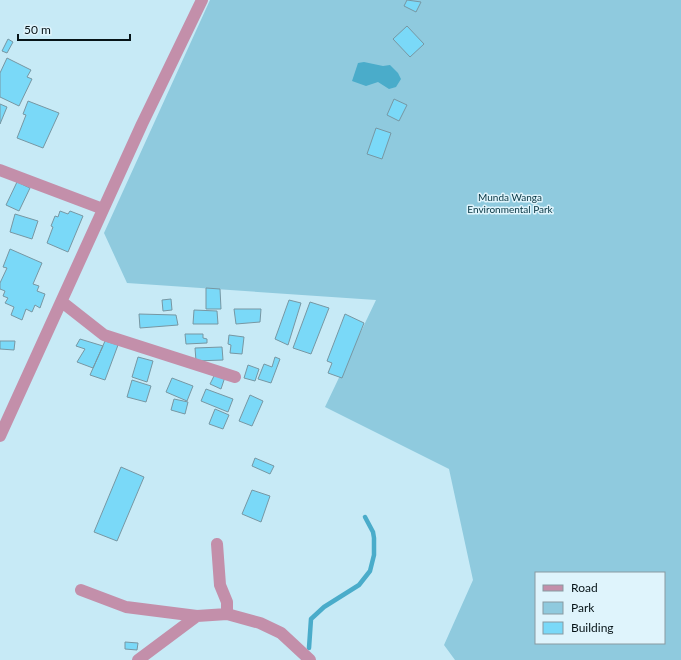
<svg xmlns="http://www.w3.org/2000/svg" width="681" height="660" font-family="Lato,sans-serif">
  <rect width="100%" height="100%" fill="#c7eaf6"/>
  <path fill="#8fcade" fill-rule="evenodd" d="M210,0H681V660H455L444,645L473,580L449,469L325,407L376,300L127,283L104,233ZM536,573H664V643H536Z"/>
  <path fill="#4aacca" d="M364,62L383,66L390,65L398,73L401,79L396,87L389,89L378,82L366,86L352,81L358,63Z"/>
  <g fill="none" stroke-linecap="round" stroke-linejoin="round">
    <path stroke="#4aacca" stroke-width="4.5" d="M309,648L311,619L324,607L359,585L370,571L374,555V538L373,532L365,517"/>
  </g>
  <path fill="#7ad9f8" stroke="#7797a3" d="M407,0L421,2L416,12L404,6Z
    M407,26L424,44L410,57L393,39Z
    M8,39L13,42L7,53L2,51Z
    M7,58L31,70L27,77L32,79L19,106L0,97V73Z
    M394,99L407,105L399,121L387,115Z
    M28,101L59,113L43,148L17,138L26,115L23,114Z
    M0,104L7,107L0,124Z
    M376,128L391,133L382,159L367,154Z
    M17,182L30,188L19,211L6,205Z
    M60,211L68,214L70,211L83,216L68,252L47,243L53,227L51,226L55,216L58,217Z
    M15,214L38,221L32,239L10,232Z
    M10,249L42,263L33,284L39,286L37,291L45,294L40,308L35,305L32,312L26,309L22,320L11,315L14,307L5,303L8,298L3,296L5,291L0,289V283L7,268L3,267Z
    M206,288L220,289L221,309H206Z
    M171,299L172,310L163,311L162,300Z
    M289,300L301,303L288,345L275,339Z
    M310,302L329,308L311,354L293,348Z
    M234,309H261L260,322L236,324Z
    M194,310L217,311L218,324H193Z
    M139,314L176,315L178,325L140,328Z
    M345,314L364,323L342,378L328,373L332,363L327,361Z
    M185,334H203V338L207,339V343L186,344Z
    M229,335L244,337L242,354L230,353L231,345L228,344Z
    M80,339L103,346L93,368L77,362L85,349L76,346Z
    M0,341H15L14,350L0,349Z
    M105,341L118,345L105,380L90,375Z
    M222,347L223,360L196,361L195,348Z
    M138,357L153,361L147,382L132,377Z
    M275,357L280,359L271,383L258,379L264,364L272,367Z
    M248,365L259,369L255,381L244,378Z
    M215,374L225,377L221,389L210,384Z
    M172,378L193,386L187,401L166,392Z
    M132,380L151,386L146,402L127,397Z
    M206,389L233,399L228,412L201,401Z
    M250,395L263,401L252,426L239,421Z
    M174,399L188,402L185,414L171,410Z
    M215,409L229,415L223,429L209,424Z
    M255,458L274,466L270,474L252,466Z
    M121,467L144,477L117,541L94,532Z
    M252,490L270,496L261,522L242,514Z
    M125,642L138,643L137,650L125,649Z"/>
  <g fill="none" stroke-linecap="round" stroke-linejoin="round">
    <path stroke="#c38faa" stroke-width="12" d="M0,170L103,209
      M62,302L104,335L235,377
      M0,436L142,124L202,0
      M217,544L220,585L227,602V614
      M81,590L126,607L197,616L227,614L260,623L281,633L310,660
      M138,660L197,616"/>
  </g>
  <g text-anchor="middle" dominant-baseline="central" stroke-width="3" stroke-linejoin="round" paint-order="stroke">
    <g font-size="10" fill="#063441" stroke="#dff4fc">
      <text x="510" y="197">Munda Wanga<tspan x="510" dy="12">Environmental Park</tspan></text>
    </g>
  </g>
  <rect x="535" y="572" width="130" height="72" fill="#dff4fc" stroke="#899aa1"/>
  <rect x="543" y="585" width="20" height="6" fill="#c38faa" stroke="#899aa1"/>
  <text x="571" y="592" font-size="12" fill="#071418">Road</text>
  <rect x="543" y="602" width="20" height="12" fill="#8fcade" stroke="#899aa1"/>
  <text x="571" y="612" font-size="12" fill="#071418">Park</text>
  <rect x="543" y="622" width="20" height="12" fill="#7ad9f8" stroke="#899aa1"/>
  <text x="571" y="632" font-size="12" fill="#071418">Building</text>
  <path d="M18 34v6h112v-6" fill="none" stroke="#071418" stroke-width="2"/>
  <text x="24" y="34" font-size="12" fill="#071418" stroke="#dff4fc" stroke-width="3" paint-order="stroke">50 m</text>
</svg>
